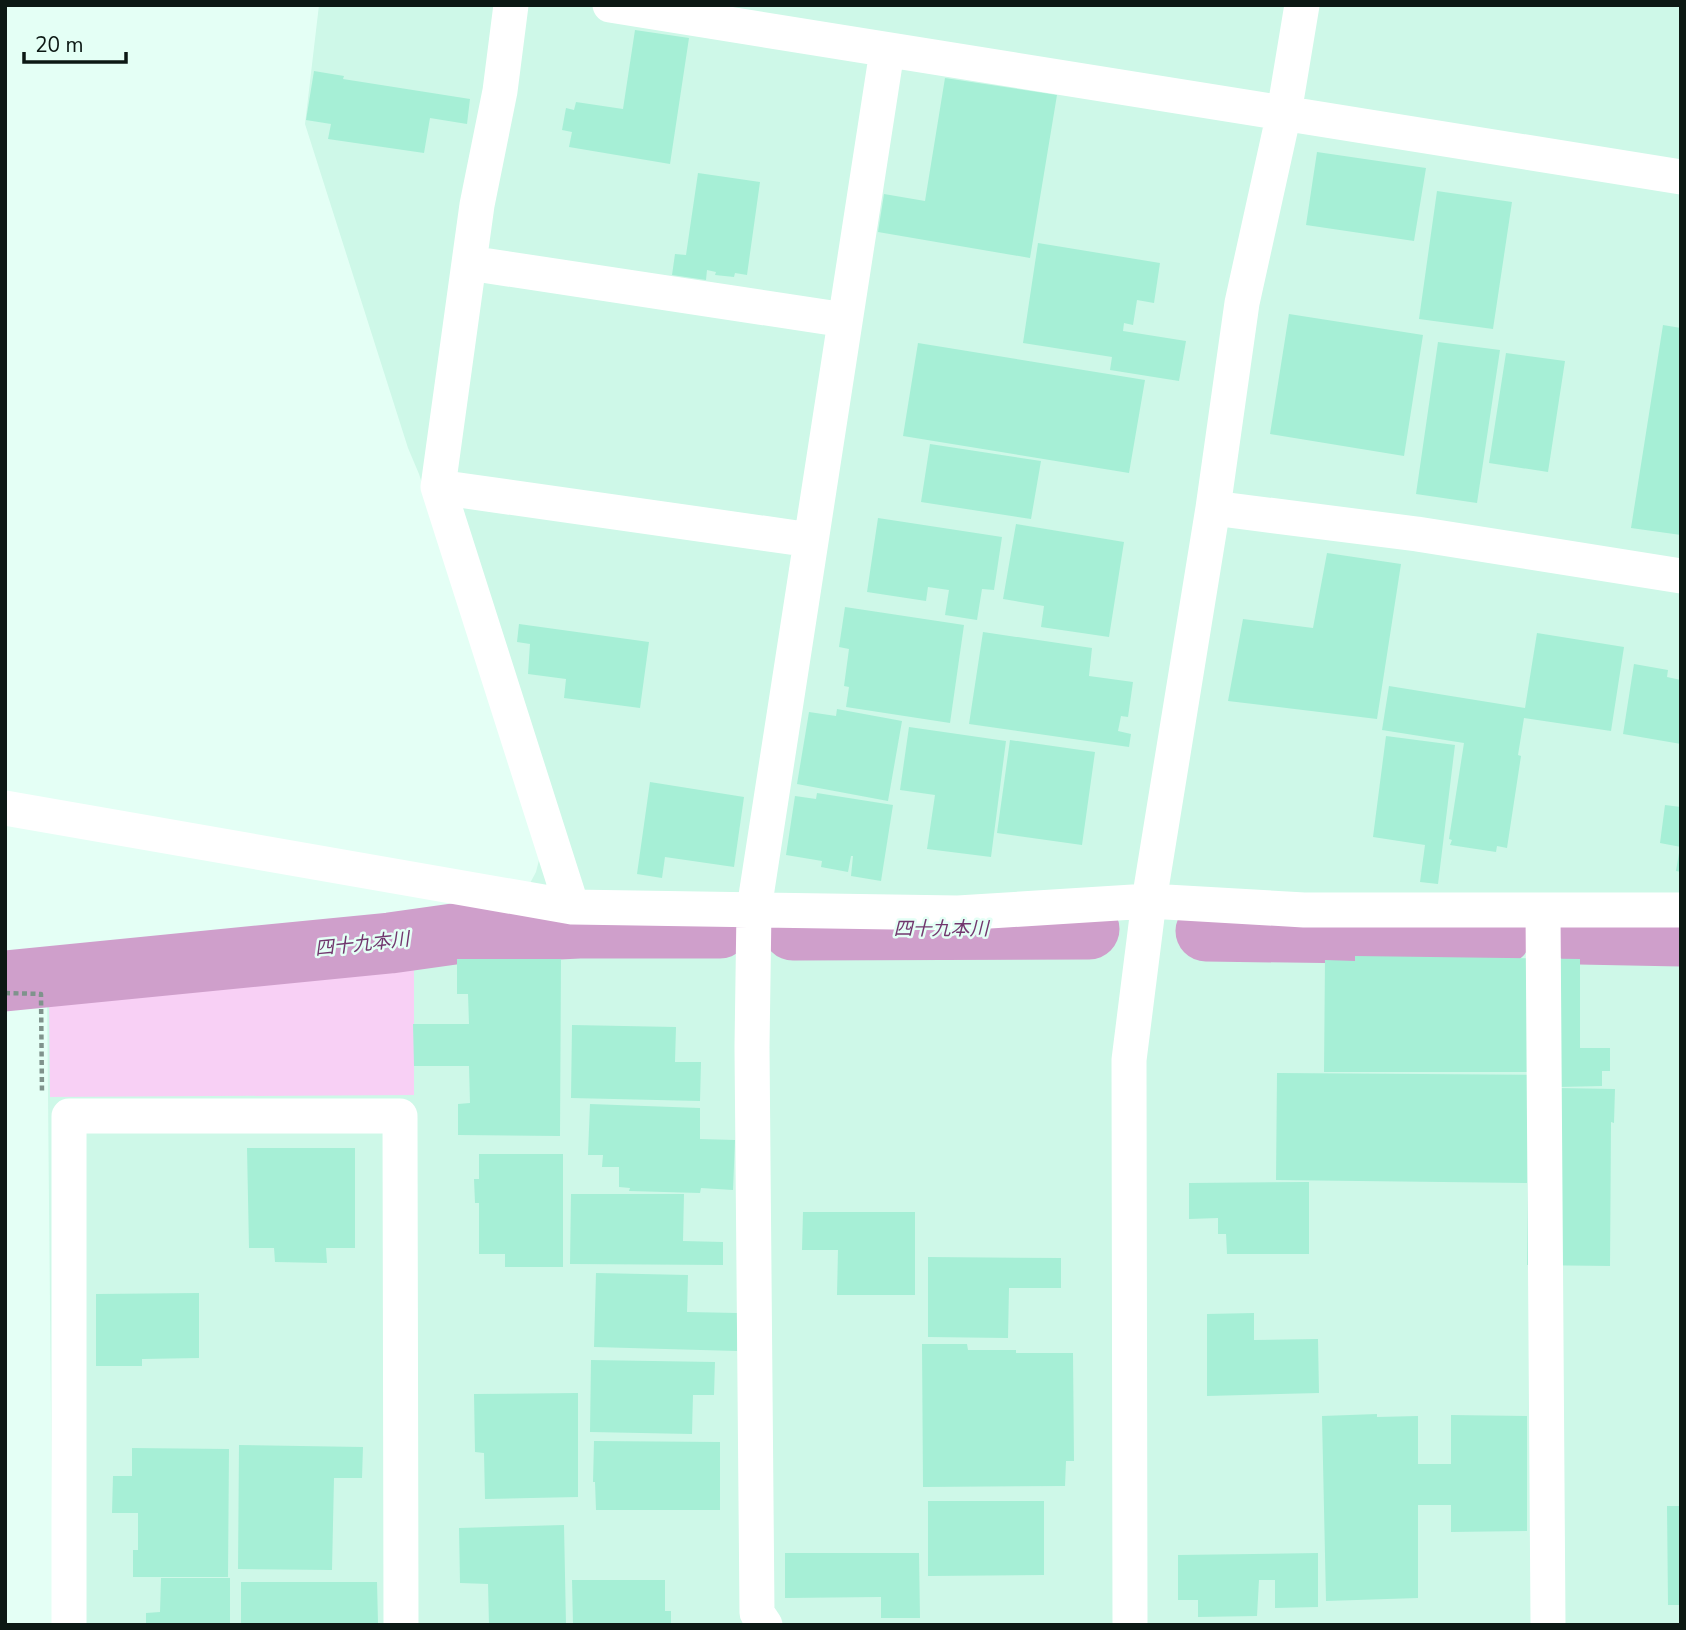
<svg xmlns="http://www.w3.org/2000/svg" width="1686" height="1630" font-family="'Nunito Sans','Noto Sans JP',sans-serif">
  <rect width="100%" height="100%" fill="#e4fff5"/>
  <path fill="#cef8e8" d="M319,5H1681V1625H53L47,990L498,943L536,872L541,852L419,474L408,448L305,124Z"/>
  <path fill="#f8d0f5" d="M414,951V1095L50,1097L49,991Z"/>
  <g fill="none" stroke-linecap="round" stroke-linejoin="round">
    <path stroke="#cf9fcb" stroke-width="61" d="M793,930L1089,929
      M1206,931L1501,935
      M1579,934L1681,936
      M5,981L390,943L454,934L579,928H720"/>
  </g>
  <path fill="#a6efd6" d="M635,30L689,38L670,164L569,147L572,132L562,130L566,108L574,110L576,102L623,109Z
    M314,71L344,76L343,79L470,99L467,124L430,118L424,153L328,139L331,124L306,120Z
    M945,78L1057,95L1030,258L878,232L884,194L925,201Z
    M1317,152L1426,168L1414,241L1306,225Z
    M698,173L760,182L747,275L735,273L734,277L715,275L716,272L707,270L706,280L672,275L675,254L686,255Z
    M1437,191L1512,202L1493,329L1419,319Z
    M1038,243L1160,263L1154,303L1137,300L1133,325L1124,323L1123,331L1186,341L1179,381L1110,370L1112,357L1023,343Z
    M1289,314L1423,335L1404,456L1270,434Z
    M1663,325L1681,328V535L1631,528Z
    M1438,342L1500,350L1477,503L1416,494Z
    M918,343L1145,380L1129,473L903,436Z
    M1506,353L1565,361L1548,472L1489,463Z
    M930,444L1041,461L1031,519L921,502Z
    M878,518L1002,537L994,590L982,589L977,620L945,615L949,590L928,587L926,601L867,592Z
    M1016,524L1124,542L1109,637L1041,627L1044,606L1003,599Z
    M1327,553L1401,564L1377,719L1228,701L1243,619L1313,628Z
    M845,607L964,625L950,723L846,707L849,687L844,686L849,649L839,647Z
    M519,624L649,642L640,708L564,698L566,679L528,674L530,644L517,642Z
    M983,632L1092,648L1089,676L1133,682L1128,717L1121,716L1118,731L1131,734L1129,747L969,724Z
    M1537,633L1624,647L1611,731L1524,718L1518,755L1521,756L1507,848L1497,846L1496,852L1450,845L1452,840L1449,839L1464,743L1382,730L1389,686L1525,708Z
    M1634,664L1668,670L1667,677L1681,680V744L1623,734Z
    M837,709L902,721L888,801L797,784L809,712L836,716Z
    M909,727L1006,741L991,857L927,849L935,795L900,790Z
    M1386,736L1455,745L1438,884L1420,882L1425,845L1373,837Z
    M1010,740L1095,752L1082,845L997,833Z
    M650,782L744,797L734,867L665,857L662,878L637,874Z
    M817,793L893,805L881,881L851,876L853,856H851L848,872L821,867L822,861L786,855L795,796L816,799Z
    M1665,805L1681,807V847L1660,843Z
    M1679,853H1681V872L1676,871Z
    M1355,956L1580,959V1048H1610V1071H1602V1086L1559,1087V1072H1324L1325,960L1355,961Z
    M457,959H561L560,1136L458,1135V1104L470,1103L469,1066H414L413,1024H469L468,994H457Z
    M572,1025L676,1027L675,1062H701L700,1101L571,1098Z
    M1277,1073L1558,1075V1088L1615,1089L1614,1123L1611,1122L1610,1266L1527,1265V1183L1276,1180Z
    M590,1104L700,1108V1139L735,1140L733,1190L701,1188L700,1193L629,1191L630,1188L619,1187V1167H602L603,1155H588Z
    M247,1148H355V1248H326L327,1263L275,1262L274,1248H249Z
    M479,1154H563V1267H505V1254H479V1203H475L474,1179H479Z
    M1309,1182V1254H1227L1226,1234H1218V1218L1189,1219V1183Z
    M571,1194H684L683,1241L723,1242V1265L570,1264Z
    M803,1212H915V1295H837L838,1250H802Z
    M928,1257L1061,1258V1288H1009L1008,1338L928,1337Z
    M596,1273L688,1275L687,1312L738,1313L737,1351L594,1347Z
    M199,1293V1358L142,1359V1366H96V1294Z
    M1254,1313V1340L1318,1339L1319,1393L1207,1396V1314Z
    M922,1344H967L968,1350H1016V1353H1073L1074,1461H1066L1065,1486L923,1487Z
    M591,1360L715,1362L714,1395H693L692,1434L590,1432Z
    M578,1393V1497L485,1499L484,1453L475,1452L474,1394Z
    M1377,1414V1417L1418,1416V1464H1451V1415L1527,1416V1531L1451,1532V1505H1418V1598L1326,1601L1322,1416Z
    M594,1441L720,1442V1510H596L595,1482H593Z
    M239,1445L363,1447L362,1478H334L332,1570L238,1569Z
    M132,1448L229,1449L228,1577H133V1550H138V1513H112L113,1476H132Z
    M928,1501H1044V1575L928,1576Z
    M1667,1506H1681V1605H1668Z
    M564,1525L566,1625H489L488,1584L460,1583L459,1528Z
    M785,1553H919L920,1618H881V1597L785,1598Z
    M1318,1553V1607L1275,1608V1580H1259L1257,1616L1198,1617V1600H1178V1555Z
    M161,1578H230V1625H146V1613L160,1612Z
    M572,1580H665V1611H671V1625H573Z
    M241,1582H377L378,1623L241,1625Z"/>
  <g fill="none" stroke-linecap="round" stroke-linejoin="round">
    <path stroke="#7f938c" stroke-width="4.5" stroke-dasharray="5 3.5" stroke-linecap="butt" d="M5,993L41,994L42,1094"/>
    <path stroke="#fff" stroke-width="35" d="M511,5L500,91L477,205L438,487L572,907
      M610,5L1681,177
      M469,263L845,320
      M438,487L811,540
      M1213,508L1417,534L1681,576
      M5,808L572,907L958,913L1149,901L1304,910H1681
      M1543,910L1548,1625
      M69,1625V1116H400L401,1625
      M765,1625L757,1613L752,1047L754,909L887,51
      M1130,1625L1129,1060L1149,901L1213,508L1242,303L1284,113L1302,5"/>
  </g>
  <g text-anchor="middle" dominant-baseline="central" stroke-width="5" stroke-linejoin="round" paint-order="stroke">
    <g font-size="19" font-style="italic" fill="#71376e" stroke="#e4fff5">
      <text x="941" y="929">四十九本川</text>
      <text transform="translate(362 944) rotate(-6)">四十九本川</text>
    </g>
  </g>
  <rect width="1686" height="1630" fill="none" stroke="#0c1814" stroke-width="14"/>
  <path d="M24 52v10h102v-10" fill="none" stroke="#0c1814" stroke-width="3.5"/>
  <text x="35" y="52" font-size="21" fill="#0c1814" stroke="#e4fff5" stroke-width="5" paint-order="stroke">20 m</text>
</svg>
